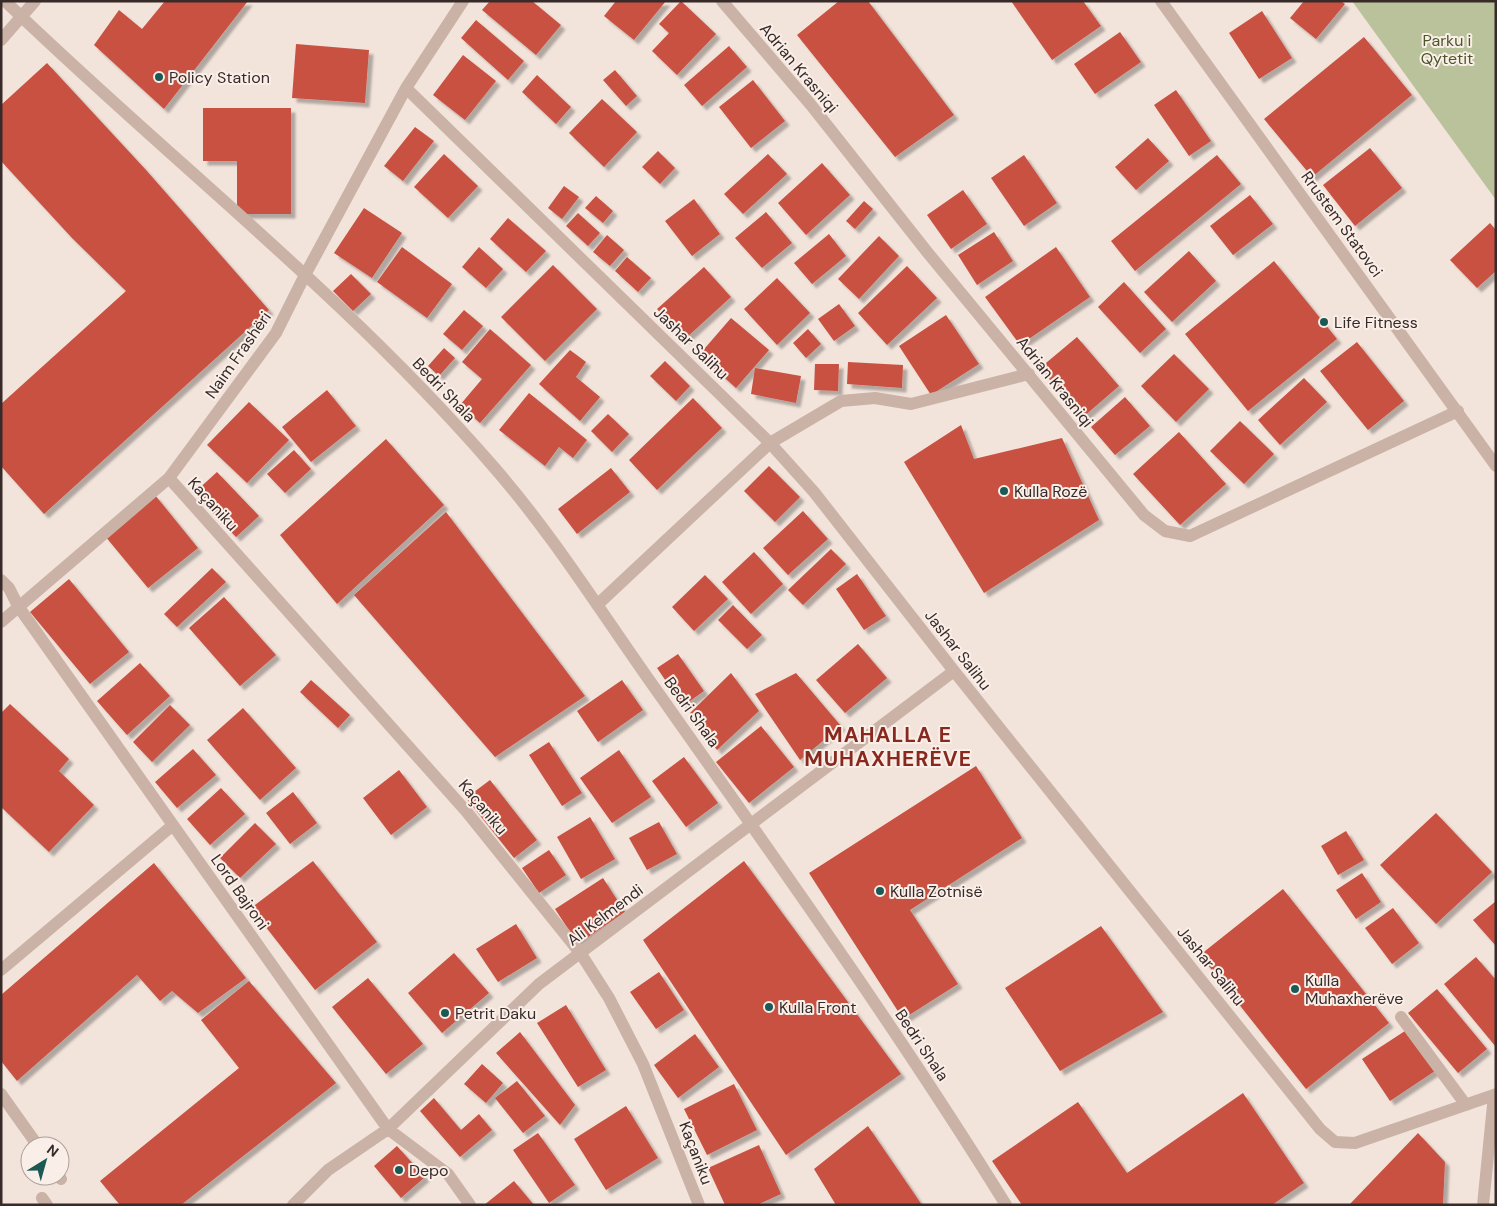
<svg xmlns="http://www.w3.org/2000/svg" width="1497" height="1206" font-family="'DM Sans',sans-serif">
  <defs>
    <filter id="shadow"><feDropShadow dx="4.5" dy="4.5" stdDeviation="1" flood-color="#0004"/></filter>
  </defs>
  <rect width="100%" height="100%" fill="#f2e4db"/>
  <path fill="#bac29b" d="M1352,1H1496V200Z"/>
  <path fill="#c95143" filter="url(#shadow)" d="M165,1H248L164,109L94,45L119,10L142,29Z
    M490,1H532L561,25L536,55L482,10Z
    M616,1H666L634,40L604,16Z
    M681,1L716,34L677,75L652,51L669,33L659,24Z
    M839,1H868L954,115L895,157L797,35Z
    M1011,1H1083L1101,26L1052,60Z
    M1304,1H1341L1345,4L1316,39L1290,18Z
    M1262,11L1292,58L1259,79L1229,33Z
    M476,20L524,61L508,80L461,38Z
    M1120,32L1141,62L1095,94L1074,64Z
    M1364,37L1412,95L1312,177L1264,119Z
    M296,44L369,50L365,103L292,98Z
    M729,46L747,67L702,106L684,85Z
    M463,55L496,81L465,120L433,95Z
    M47,63L146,170L269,310L44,514L1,466V404L126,291L72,238L1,161V105Z
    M615,70L637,96L626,106L603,80Z
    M537,75L571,107L556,124L522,92Z
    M753,80L785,121L751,148L719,107Z
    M1176,90L1211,141L1189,156L1154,105Z
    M602,99L637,132L604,167L569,133Z
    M203,108H291V214H237V161H203Z
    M415,127L434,141L403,181L384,166Z
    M1148,138L1169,161L1136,190L1115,167Z
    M1370,148L1402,188L1355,226L1323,185Z
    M658,151L675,168L660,184L642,167Z
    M444,154L478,186L448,218L414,187Z
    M768,154L787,174L743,214L724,194Z
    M1024,155L1057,203L1024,226L991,178Z
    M1217,155L1241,184L1135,271L1111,241Z
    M822,163L850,195L806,235L778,203Z
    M564,186L579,197L562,219L548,208Z
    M963,190L987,224L951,249L927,215Z
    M1250,195L1273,224L1233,255L1210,226Z
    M596,196L613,211L603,223L585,208Z
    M694,199L720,234L692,256L665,221Z
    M864,201L873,209L855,229L846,221Z
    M364,208L402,233L372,278L334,253Z
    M766,212L792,243L762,268L735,238Z
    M578,213L600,233L588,246L566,226Z
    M508,218L546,251L526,272L490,239Z
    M1490,223L1496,230V271L1477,288L1450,260Z
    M994,232L1013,261L977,285L958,255Z
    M829,234L846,256L812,284L794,263Z
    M607,235L624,250L610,266L593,252Z
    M879,236L899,256L859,299L838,279Z
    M402,247L452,284L427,318L377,282Z
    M479,247L503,269L486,288L462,267Z
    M1056,247L1090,297L1020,345L985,297Z
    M1189,251L1216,281L1172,322L1144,292Z
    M627,257L651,278L638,292L615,271Z
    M1274,261L1337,339L1248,411L1185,334Z
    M553,265L597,309L545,361L501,317Z
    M907,266L937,298L887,345L858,313Z
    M704,267L731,297L685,339L657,309Z
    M351,274L371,294L353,311L333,291Z
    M777,278L810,313L777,345L744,309Z
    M1124,282L1166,329L1140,353L1098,307Z
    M839,304L855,326L834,341L818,319Z
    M464,310L483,326L462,350L443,334Z
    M946,315L979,364L931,395L899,346Z
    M731,318L769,350L736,388L699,355Z
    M490,329L531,365L480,423L460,405L482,379L462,362Z
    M808,329L821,344L806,358L793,343Z
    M1077,337L1119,386L1082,418L1040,368Z
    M1357,342L1404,401L1368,430L1320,371Z
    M444,348L455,358L439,376L428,366Z
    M570,350L586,362L576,377L600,397L580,421L539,384Z
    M1174,354L1209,389L1176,422L1141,386Z
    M665,361L690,386L676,401L650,376Z
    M848,362L903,365L902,388L847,384Z
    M815,364H839L838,391L814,390Z
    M755,368L801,376L796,403L751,394Z
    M1304,378L1327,402L1280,445L1258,420Z
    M327,390L356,426L311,462L282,427Z
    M529,393L587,440L573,458L559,447L545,466L499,430Z
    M1125,397L1150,426L1115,455L1091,427Z
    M693,398L722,428L657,490L629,460Z
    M249,402L289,440L247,483L207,445Z
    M608,414L629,434L612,452L591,431Z
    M1240,421L1274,454L1244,484L1210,451Z
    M961,425L974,459L1062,438L1099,520L984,593L904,462Z
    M1179,432L1226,484L1180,525L1133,474Z
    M386,439L444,505L337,604L280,535Z
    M294,450L311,469L285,493L267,474Z
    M769,466L800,497L775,522L744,491Z
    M611,468L630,492L577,534L558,509Z
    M217,472L259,516L236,537L194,493Z
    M155,495L198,548L148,588L105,536Z
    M803,511L828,539L788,575L763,548Z
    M446,512L585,696L495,757L354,595Z
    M831,549L846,564L803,605L788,590Z
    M754,552L783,584L751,614L722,582Z
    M212,568L226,582L177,627L164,614Z
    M857,574L886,616L864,630L836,589Z
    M705,575L728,599L694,631L672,607Z
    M69,579L129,652L90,684L30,612Z
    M224,597L276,655L240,686L189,628Z
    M733,605L762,635L747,649L718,620Z
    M858,644L887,678L845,713L816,680Z
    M678,654L704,691L683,706L657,668Z
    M140,663L170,696L127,735L97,701Z
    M731,673L759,711L717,750L690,713Z
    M796,673L841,726L800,760L755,694Z
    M311,680L350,715L338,728L300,692Z
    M622,680L643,710L598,742L577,711Z
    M10,704L69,759L59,771L94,805L49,852L1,807V713Z
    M170,705L190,725L152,762L133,742Z
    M243,708L296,768L260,800L207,740Z
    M761,726L794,767L749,803L716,762Z
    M549,742L582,793L562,806L529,755Z
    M193,749L216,775L177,808L155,782Z
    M619,750L651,797L612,823L580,778Z
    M684,757L718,803L686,827L652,781Z
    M976,766L1022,838L910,910L958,984L903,1019L809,873Z
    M399,770L427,807L391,835L363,798Z
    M490,780L537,840L514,858L466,798Z
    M221,788L245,814L210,845L187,819Z
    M293,792L317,823L290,844L266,813Z
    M1436,813L1492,872L1436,924L1380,865Z
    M590,817L615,859L581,879L557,837Z
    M659,822L677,854L647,870L629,838Z
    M255,823L276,844L240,878L220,858Z
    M1346,831L1364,860L1338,875L1321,846Z
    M549,850L566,875L539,893L522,868Z
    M313,861L377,942L315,990L251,908Z
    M744,861L901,1074L786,1155L643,940Z
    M154,863L246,978L198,1013L172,991L160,1001L137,975L17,1081L1,1061V995Z
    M1362,873L1381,902L1356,919L1336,890Z
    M603,878L625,912L578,944L555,909Z
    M1283,889L1389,1023L1306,1089L1200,955Z
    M1496,901V946L1473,920Z
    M1393,908L1419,943L1392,964L1365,928Z
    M516,924L537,958L498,982L476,949Z
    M1101,926L1163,1012L1060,1071L1005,988Z
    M454,953L489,993L442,1033L408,993Z
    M1476,957L1496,980V1047L1444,984Z
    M659,972L684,1010L656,1029L630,992Z
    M368,978L423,1044L386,1074L332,1007Z
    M249,981L336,1083L181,1205H120L100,1181L239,1068L201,1020Z
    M1437,989L1487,1049L1458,1073L1408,1013Z
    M566,1005L606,1070L578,1087L537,1023Z
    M1408,1029L1435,1071L1390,1101L1362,1059Z
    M520,1032L575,1105L560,1125L496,1053Z
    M695,1034L719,1067L678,1098L654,1065Z
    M482,1064L503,1083L486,1103L464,1084Z
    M517,1081L545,1116L523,1133L495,1098Z
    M734,1084L757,1130L707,1155L684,1109Z
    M1243,1093L1304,1183L1272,1205H1022L992,1161L1078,1102L1127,1173Z
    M434,1098L461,1130L479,1114L492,1130L460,1157L420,1111Z
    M626,1106L658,1158L606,1190L574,1139Z
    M868,1126L922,1205H836L814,1169Z
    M538,1133L575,1185L549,1203L513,1150Z
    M1418,1133L1445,1162L1443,1205H1349Z
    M759,1145L781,1194L757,1205H725L708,1168Z
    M397,1146L425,1177L401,1198L374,1166Z
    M514,1181L534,1205H484Z"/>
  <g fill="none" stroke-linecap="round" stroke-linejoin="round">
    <path stroke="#cbb2a7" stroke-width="12" d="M5,1C166,157 345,295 492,465C556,538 607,622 664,701C781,867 899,1032 1006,1205
      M722,1L811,105L928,253L1144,515L1165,531L1190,536L1458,411
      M1161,1L1496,466
      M1,40L35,1
      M406,88L770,443L814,492L954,671L1320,1129L1335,1142L1355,1143L1494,1095
      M169,478L466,811L581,954L609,998L643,1064L699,1205
      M1,580L9,588L18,606L388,1129L448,1174L470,1205
      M597,605L770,443L841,401L875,398L911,404L1029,374
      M1,622L169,478L276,333L305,275L406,88L463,1
      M1,970L173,825
      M1401,1017L1466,1105
      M1,1094L38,1146
      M59,1176L61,1179
      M42,1198L47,1205
      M293,1205L328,1170L388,1129L539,984L954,671
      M1483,1205L1494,1095L1496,1094"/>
  </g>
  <g fill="#1c5955" stroke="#faefe8" stroke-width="2">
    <circle cx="159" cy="77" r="5"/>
    <circle cx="1324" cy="322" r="5"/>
    <circle cx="1004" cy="491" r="5"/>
    <circle cx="880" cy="891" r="5"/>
    <circle cx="1295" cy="989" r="5"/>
    <circle cx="769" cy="1007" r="5"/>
    <circle cx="445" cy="1013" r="5"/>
    <circle cx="399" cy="1170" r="5"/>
  </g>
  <g text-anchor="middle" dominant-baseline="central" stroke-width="4" stroke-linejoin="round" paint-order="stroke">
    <g font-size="16" fill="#4c562b" stroke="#faefe8">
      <text x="1447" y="40">Parku i<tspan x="1447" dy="18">Qytetit</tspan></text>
    </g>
    <g font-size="16" fill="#372a28" stroke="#faefe8">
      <text transform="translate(799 68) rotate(50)">Adrian Krasniqi</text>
      <text transform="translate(1342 224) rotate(54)">Rrustem Statovci</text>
      <text transform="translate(691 343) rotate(44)">Jashar Salihu</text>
      <text transform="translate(238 355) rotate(-55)">Naim Frashëri</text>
      <text transform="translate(1055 382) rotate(51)">Adrian Krasniqi</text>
      <text transform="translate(444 390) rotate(46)">Bedri Shala</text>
      <text transform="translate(213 504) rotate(48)">Kaçaniku</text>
      <text transform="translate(958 650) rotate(52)">Jashar Salihu</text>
      <text transform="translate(692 712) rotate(54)">Bedri Shala</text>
      <text transform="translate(483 807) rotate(50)">Kaçaniku</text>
      <text transform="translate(240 892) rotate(55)">Lord Bajroni</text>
      <text transform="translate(605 915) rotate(-37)">Ali Kelmendi</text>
      <text transform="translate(1211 966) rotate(51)">Jashar Salihu</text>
      <text transform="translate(922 1045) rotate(56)">Bedri Shala</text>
      <text transform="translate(696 1153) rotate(69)">Kaçaniku</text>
    </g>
    <g font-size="16" fill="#372a28" stroke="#faefe8" text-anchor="start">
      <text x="169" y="77">Policy Station</text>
      <text x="1334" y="322">Life Fitness</text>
      <text x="1014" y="491">Kulla Rozë</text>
      <text x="890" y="891">Kulla Zotnisë</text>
      <text x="1305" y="980">Kulla<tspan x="1305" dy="18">Muhaxherëve</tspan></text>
      <text x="779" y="1007">Kulla Front</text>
      <text x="455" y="1013">Petrit Daku</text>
      <text x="409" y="1170">Depo</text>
    </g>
    <g font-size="21" font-weight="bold" letter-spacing="1" fill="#88291f" stroke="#faefe8">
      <text x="888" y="735">MAHALLA E<tspan x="888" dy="24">MUHAXHERËVE</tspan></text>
    </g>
  </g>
  <rect width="1497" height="1206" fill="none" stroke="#372a28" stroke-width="5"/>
  <g transform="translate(45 1161) rotate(37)"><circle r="24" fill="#faefe8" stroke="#aca09b"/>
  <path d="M0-4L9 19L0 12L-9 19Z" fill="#1c5955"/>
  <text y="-8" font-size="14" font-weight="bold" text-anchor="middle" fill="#372a28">N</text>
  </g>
</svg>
